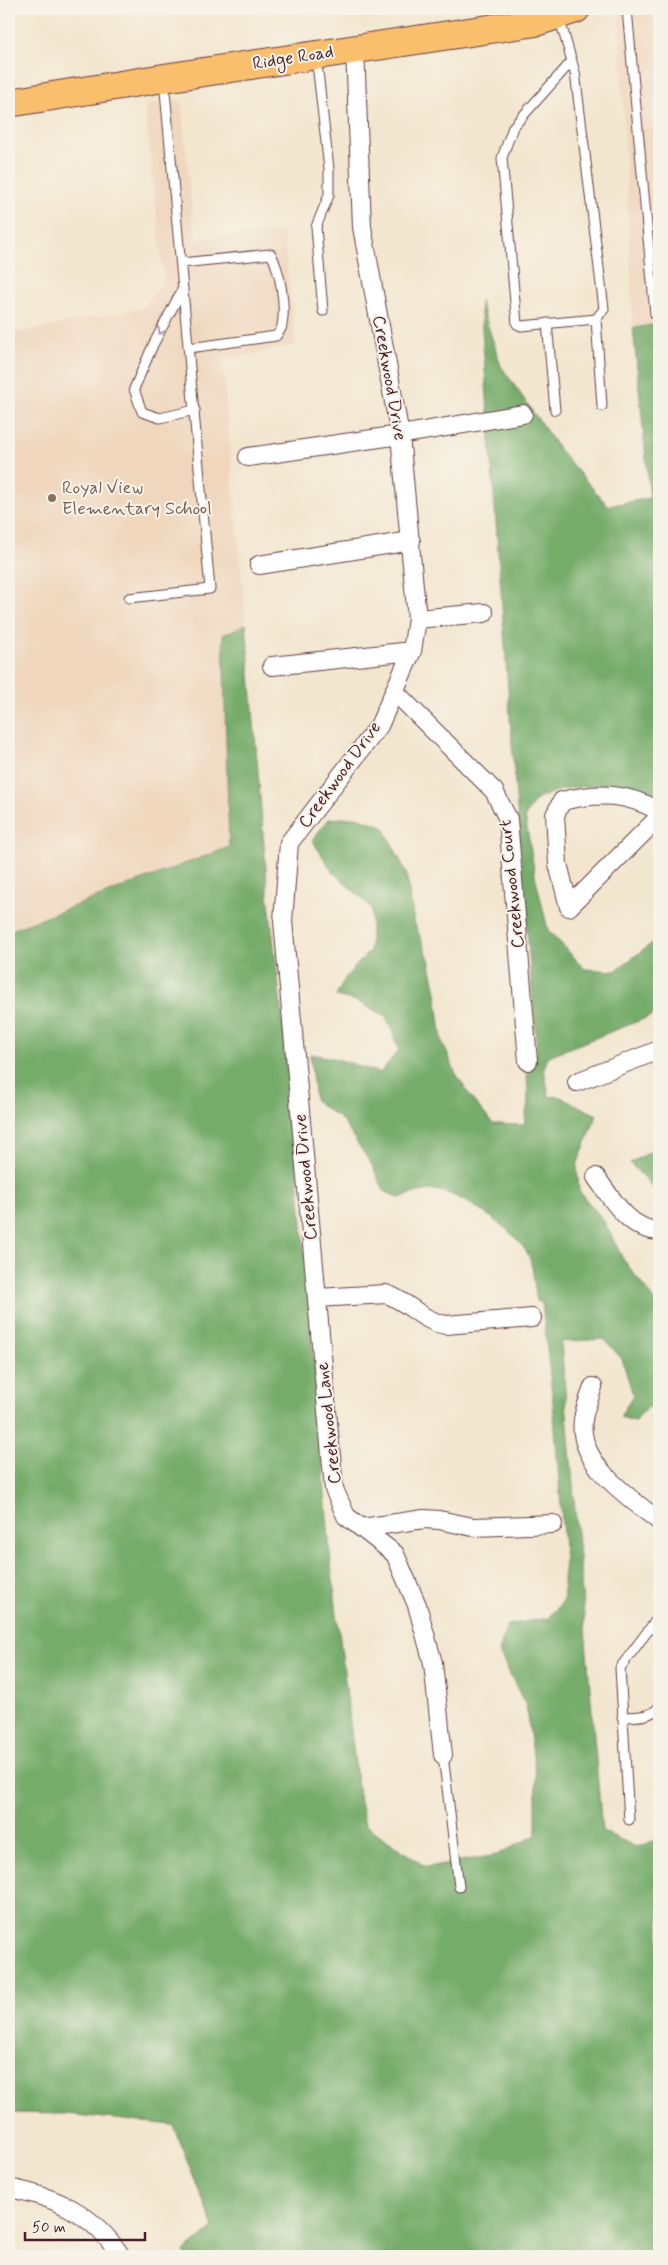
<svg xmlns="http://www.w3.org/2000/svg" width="668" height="2265" font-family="Mynerve,sans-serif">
  <rect width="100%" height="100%" fill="#f7f3e8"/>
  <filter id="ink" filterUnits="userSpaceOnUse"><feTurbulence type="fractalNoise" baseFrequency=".02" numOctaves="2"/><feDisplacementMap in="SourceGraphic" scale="10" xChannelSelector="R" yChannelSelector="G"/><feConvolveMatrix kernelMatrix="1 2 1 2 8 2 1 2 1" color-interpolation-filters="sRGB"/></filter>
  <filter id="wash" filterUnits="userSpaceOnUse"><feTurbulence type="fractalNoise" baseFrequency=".0096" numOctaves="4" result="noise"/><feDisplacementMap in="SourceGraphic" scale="20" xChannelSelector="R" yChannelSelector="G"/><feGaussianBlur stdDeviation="1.12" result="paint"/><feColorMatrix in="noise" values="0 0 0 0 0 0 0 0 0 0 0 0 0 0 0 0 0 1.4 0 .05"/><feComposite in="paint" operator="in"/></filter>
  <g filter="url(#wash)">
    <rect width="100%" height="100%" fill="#f3e6cf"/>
    <path fill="#efd6bc" d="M625,9H659V324L633,328L619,11Z
      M181,100L195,239L283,232L295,345L222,360L246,624L223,636L229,847L9,931V334L143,308L164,281L145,106Z"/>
    <path fill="#76ac6a" stroke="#60664a" d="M480,301L501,366L561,452L608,506L650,498L633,328L659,324V793C624,785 574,780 540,798C534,801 529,810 525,816L535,875L548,930L585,969L615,971L659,938V1013L549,1056L544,1068L549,1097L558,1096L597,1115L577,1165L579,1191L604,1221L623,1259L659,1307V1413L648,1406L635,1421L620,1417L633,1395L622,1359L604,1339L561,1342L602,1831L637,1847L659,1839V2256H186L184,2252L214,2228L173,2125L66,2114L9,2113V931L229,847L223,635L246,624L268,894L291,1092L331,1564L359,1797L365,1825L426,1867L497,1855L536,1835V1775L526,1706L499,1652L507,1625L548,1618L564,1600L563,1579L565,1562L553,1402L542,1303L537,1301C534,1287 534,1272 530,1259C521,1233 466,1197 440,1191C428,1188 411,1194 399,1198L384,1191L372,1165L341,1119L315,1101L310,1054L334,1058L380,1073L399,1050L386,1016L356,1001L336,996L346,977L370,950L372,908L333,872L312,840L329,819L356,817L383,826L406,872L414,922L429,959L436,992L442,1041L455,1072L472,1099L493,1124L524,1125L528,1102L527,1071L537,1050L515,785Z
      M659,1147V1194L630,1163Z"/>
  </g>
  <g filter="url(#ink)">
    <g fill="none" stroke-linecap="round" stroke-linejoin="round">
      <defs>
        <path id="lane" d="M627,9L655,314
          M559,17L575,72L604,309L596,319L521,326L517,324L502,158L513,127L572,61
          M314,57L318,72L329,169V195L316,227L323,311
          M181,263L271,254C280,271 286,305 282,325C282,329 279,332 276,336L189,348
          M183,288L153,345L134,389L142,412L160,418L195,410
          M596,319L602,406
          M547,323L555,410
          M129,598L210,589L164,80
          M622,1717C635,1716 650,1718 659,1707
          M443,1755L459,1887
          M629,1820L620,1668L659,1616"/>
        <path id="street" d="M355,48L362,227L400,435L417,619L412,651L379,726L289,843L283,921L334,1489L346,1516L395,1554L417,1605L433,1663L443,1755
          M248,457L400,435L523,414
          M259,565L411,541
          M417,619L484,613
          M272,666L412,651
          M394,691L494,791L508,819L528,1061
          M659,811C627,793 598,792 562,801L555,815L558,864L569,907L659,817
          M577,1082L659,1050
          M596,1177C612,1199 629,1230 659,1231
          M317,1298L386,1294C408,1301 423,1322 446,1325L532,1318
          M593,1387C590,1397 584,1409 583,1420C577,1464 629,1497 659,1521
          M362,1528L424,1519L439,1520L473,1527L553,1524
          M9,2188C59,2198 92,2213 121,2256"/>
        <path id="primary" d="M9,103L164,78L536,22L576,9"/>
      </defs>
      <use href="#lane" stroke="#633d44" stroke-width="11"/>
      <use href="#street" stroke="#633d44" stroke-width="20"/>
      <use href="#primary" stroke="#633d44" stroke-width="30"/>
      <use href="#lane" stroke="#fff" stroke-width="9"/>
      <use href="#street" stroke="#fff" stroke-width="18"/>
      <use href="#primary" stroke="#f9bf6d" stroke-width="28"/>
    </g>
    <defs><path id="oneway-chevron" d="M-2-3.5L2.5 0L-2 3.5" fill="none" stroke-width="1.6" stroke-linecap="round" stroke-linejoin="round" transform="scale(1.25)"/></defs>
    <use stroke="#ae9aa0" href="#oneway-chevron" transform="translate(161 331) rotate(118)"/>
  </g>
  <circle fill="#8d6e63" stroke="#f7f3e8" stroke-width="2" cx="52" cy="498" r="5"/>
  <g text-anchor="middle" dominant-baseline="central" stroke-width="4" stroke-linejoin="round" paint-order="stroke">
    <g font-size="18" fill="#4a1f2b" stroke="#f7f3e8">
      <text transform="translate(293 58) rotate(-9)">Ridge Road</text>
      <text transform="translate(389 378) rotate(80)">Creekwood Drive</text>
      <text transform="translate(340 775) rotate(-54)">Creekwood Drive</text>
      <text transform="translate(512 884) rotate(-96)">Creekwood Court</text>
      <text transform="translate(306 1177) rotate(-95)">Creekwood Drive</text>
      <text transform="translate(329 1423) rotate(-96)">Creekwood Lane</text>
    </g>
    <g font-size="18" fill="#785e54" stroke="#f7f3e8" text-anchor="start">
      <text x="62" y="488">Royal View<tspan x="62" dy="21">Elementary School</tspan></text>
    </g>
  </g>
  <rect width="668" height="2265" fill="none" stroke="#f7f3e8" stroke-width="30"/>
  <path d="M25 2232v8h120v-8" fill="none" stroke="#4a1f2b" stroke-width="2.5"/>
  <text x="32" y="2232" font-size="15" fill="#4a1f2b" stroke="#f7f3e8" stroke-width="4" paint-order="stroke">50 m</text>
</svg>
